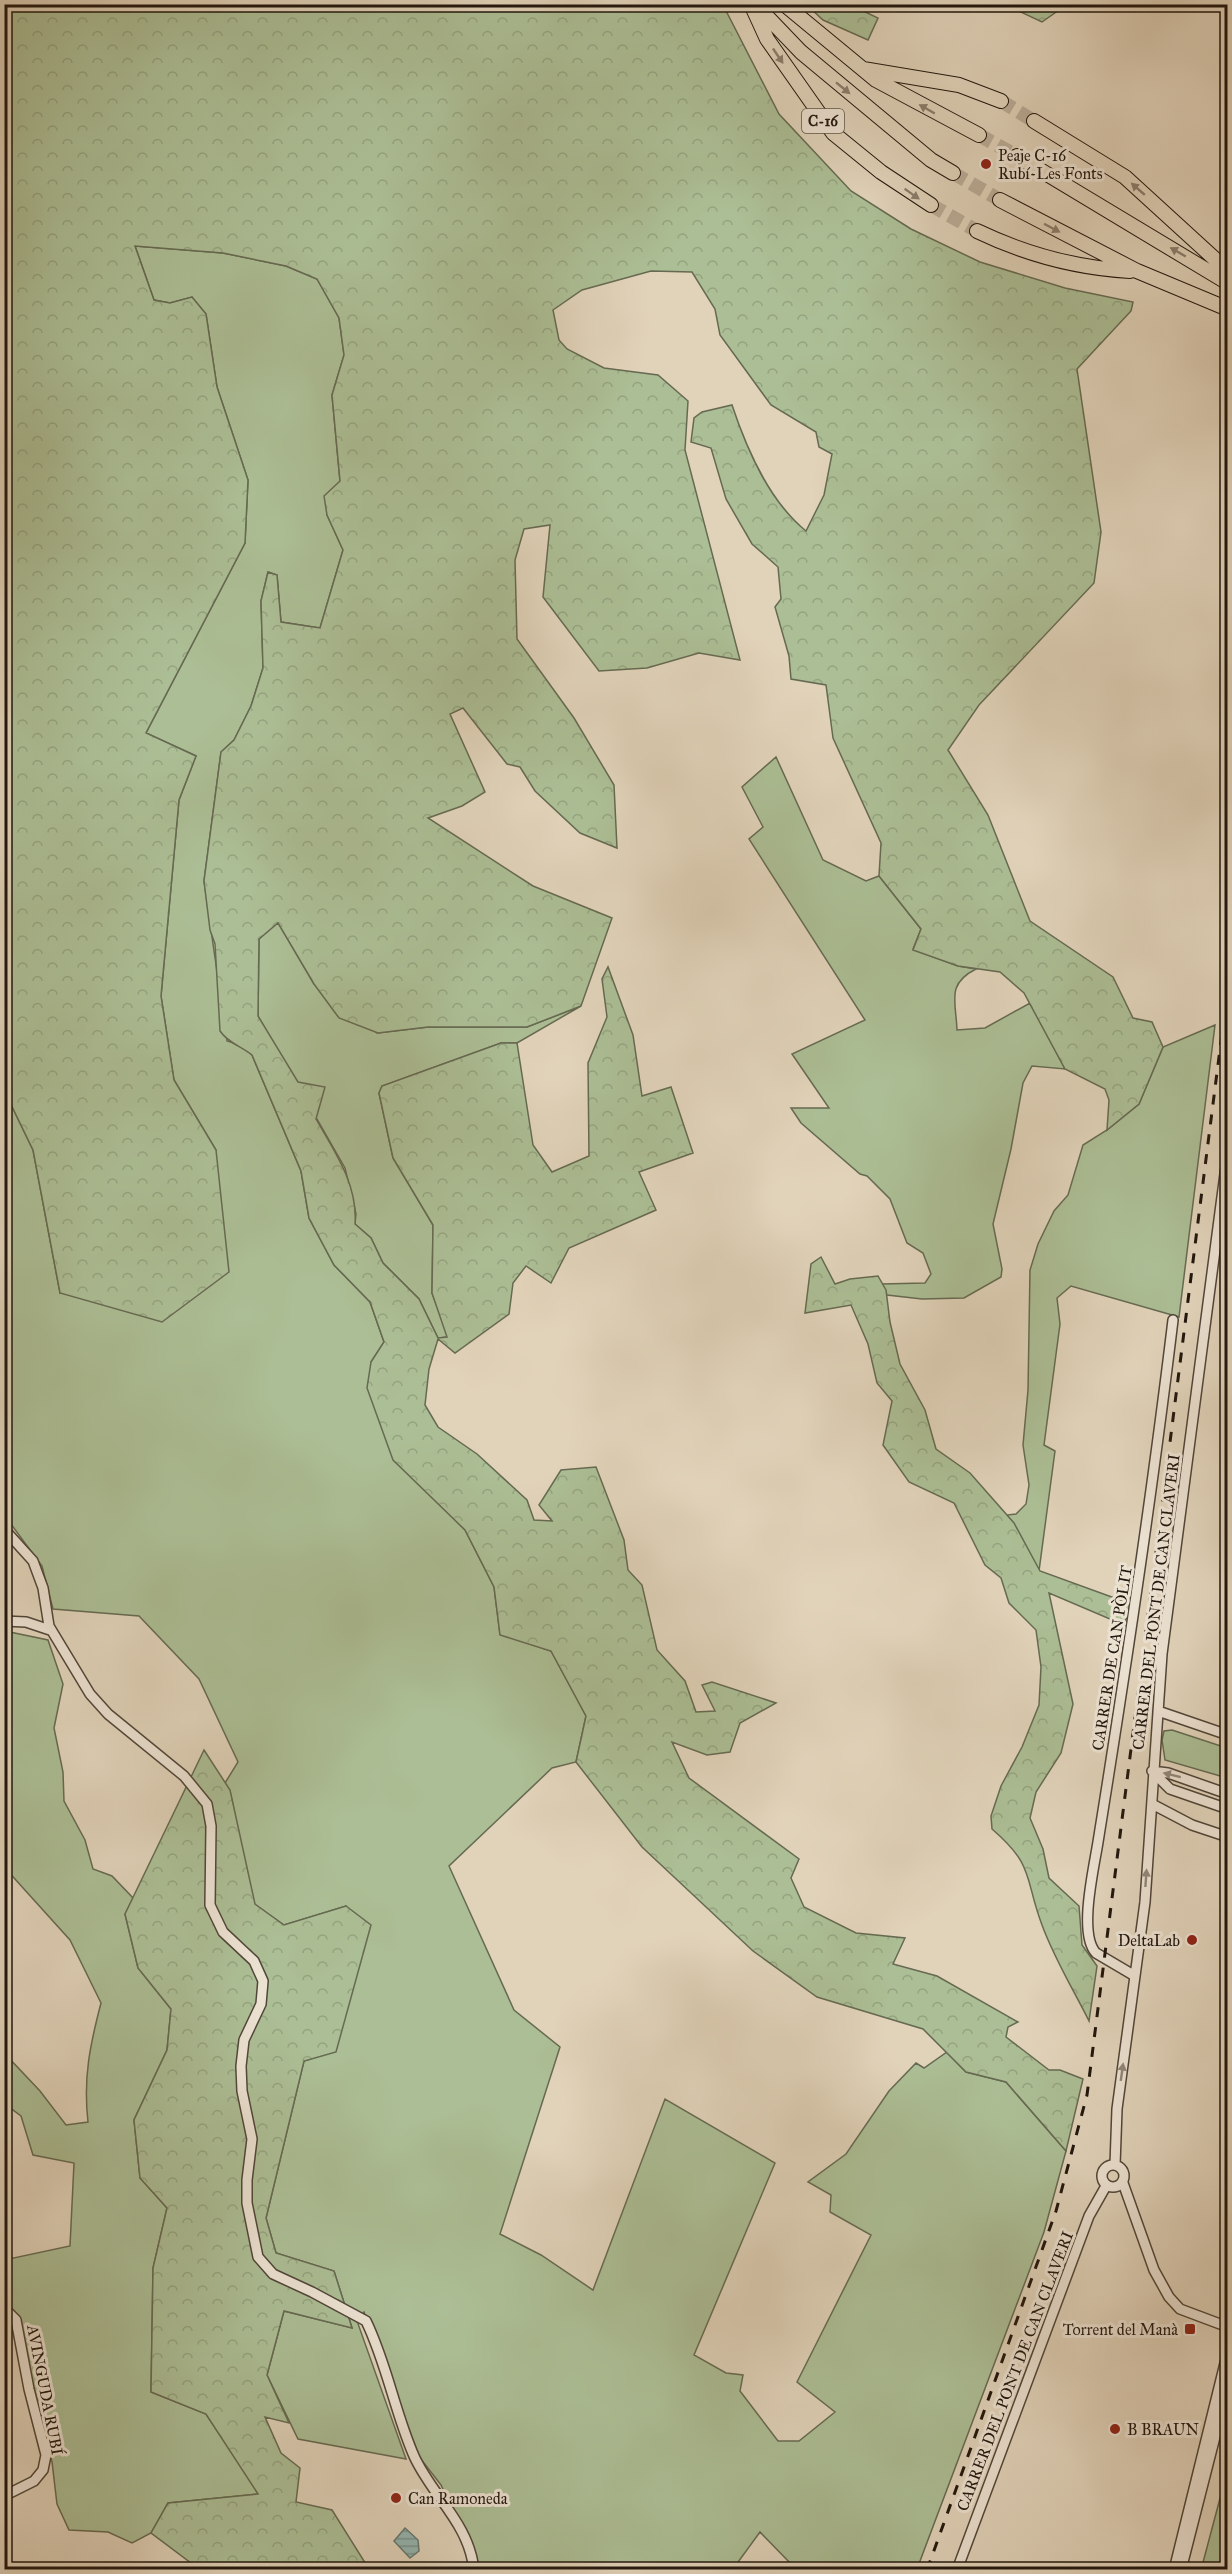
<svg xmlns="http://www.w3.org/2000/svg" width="1232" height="2574" font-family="'IM FELL Great Primer',serif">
  <defs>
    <pattern id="forest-crowns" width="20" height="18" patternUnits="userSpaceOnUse" patternTransform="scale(1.5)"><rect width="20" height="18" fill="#acbe95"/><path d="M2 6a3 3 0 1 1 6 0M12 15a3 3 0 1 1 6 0" fill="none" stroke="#94a37f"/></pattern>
    <pattern id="water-rules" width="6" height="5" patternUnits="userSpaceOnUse" patternTransform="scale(1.5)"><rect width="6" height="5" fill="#94b7b2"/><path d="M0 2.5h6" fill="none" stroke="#78948f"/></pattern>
  </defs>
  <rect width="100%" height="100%" fill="#e1d3ba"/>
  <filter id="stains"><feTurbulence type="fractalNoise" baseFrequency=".00333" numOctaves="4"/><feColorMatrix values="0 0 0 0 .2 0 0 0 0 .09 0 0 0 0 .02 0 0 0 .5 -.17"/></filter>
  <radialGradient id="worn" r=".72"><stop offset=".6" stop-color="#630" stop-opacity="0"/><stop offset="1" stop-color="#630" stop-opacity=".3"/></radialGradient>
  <path fill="#acbe95" stroke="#666a52" stroke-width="1.5" d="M135,246L223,253L286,266L317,279L339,318L344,355L332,395L340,481L327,515L343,550L320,628L281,622L277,575L268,572L261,601L263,668L251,706L234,740L221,752L204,881L227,1041L240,1045L252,1055L301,1171L309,1218L334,1265L370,1302L384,1342L371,1362L444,1508L465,1530L494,1587L500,1634L551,1651L586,1716L576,1762L552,1768L449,1866L514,2010L560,2047L500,2234L541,2255L593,2290L665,2099L775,2163L694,2355L726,2373L743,2375L740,2391L778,2441H799L835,2412L797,2382L871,2235L830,2212L831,2195L808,2182L846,2154L889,2091L916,2063L924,2068L947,2052L966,2072L1006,2082L1066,2151L1044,2232L917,2569H792L790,2563L760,2532L733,2569H477V2562L441,2485L420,2458L364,2312L357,2321L406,2459L298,2439L267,2375L284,2311L352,2328L334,2271L276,2253L266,2218L304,2061L336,2051L346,1906L284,1925L254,1904L230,1791L225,1783L238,1762L199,1679L139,1616L53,1609L42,1566L5,1516V1329L11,1331L4,1324V1090L33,1150L60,1293L216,1150L174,1080L161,996L179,800L196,756L146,733L245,543L248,480L217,387L206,314L192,297L170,303L154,300Z
    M776,757L823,860L866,881L879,876L921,929L913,949L958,966L976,969C946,984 956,1001 957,1030L985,1028L1030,1003L1065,1069L1032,1066L1023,1083L1011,1149L993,1224L1002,1269L1001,1277L964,1298L922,1299L887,1295L882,1284L925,1283L931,1274L923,1253L907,1243L890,1199L867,1176L860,1174L801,1123L791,1108H829L792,1054L865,1020L749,839L763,827L742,787Z
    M278,922L314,984L377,1033L428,1027H527L581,1006L517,1043H501L382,1086L379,1093L393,1158L433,1225L432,1293L448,1337L438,1338L419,1299L383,1263L371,1238L355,1224L356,1214L345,1168L258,1016L259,939Z
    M1215,1025L1179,1317L1071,1286L1057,1298L1060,1324L1044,1445L1055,1451L1039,1571L1007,1515L1016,1514L1026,1504L1029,1485L1023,1445L1028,1390L1030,1270L1038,1244L1054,1211L1068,1195L1083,1145L1107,1130L1139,1104L1163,1047Z
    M5,1631L48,1640L63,1684L54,1728L63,1772L64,1801L85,1840L93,1869L112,1876L133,1898L125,1914L138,1968L171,2009L167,2050L134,2120L140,2178L167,2208L153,2268L151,2392L206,2414L259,2494L168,2503L151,2533L132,2543L108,2532L69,2530L57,2504L52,2462L8,2317H5L4,2260L70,2246L74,2163L33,2155L21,2116L5,2104V2054L40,2091L66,2125L88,2122C83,2078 90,2045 101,2003L70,1940L5,1868Z
    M1172,1730L1227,1748V1778L1165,1760L1162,1740L1164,1731Z
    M1227,2472L1228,2553L1224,2569L1201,2570Z"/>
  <path fill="url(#forest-crowns)" stroke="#666a52" stroke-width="1.5" d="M4,5H723L779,114L851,191L911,229L980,262L1065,288L1133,302L1131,311L1077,369L1101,532L1094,583L979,705L948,750L988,815L1030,921L1113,977L1133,1018L1152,1022L1163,1047L1139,1104L1107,1130L1109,1100L1105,1089L1065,1069L1024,993L1000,972L958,966L913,950L921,929L879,876L881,843L833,738L826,685L791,679L789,656L775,607L781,599L778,567L752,544L726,499L711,448L691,442L694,418L702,412L732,405C747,450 769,501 806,531L824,495L832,454L819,447L816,432L771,405L720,335L715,309L692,272L651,271L582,290L553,310L559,340L567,349L604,368L658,375L688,401L685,450L740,660L699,653L647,668L599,671L543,597L550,525L524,529L515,560L517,639L574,718L614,785L617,848L580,833L535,791L520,767L507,764L463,708L450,714L485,792L462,806L428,818L533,886L612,918L581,1006L527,1027H428L378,1033L339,1018L314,984L278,923L259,939L258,1016L298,1082L325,1087L316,1119C335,1152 358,1185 355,1224L371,1238L383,1263L419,1299L438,1338L447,1337L432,1293L433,1225L393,1158L379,1093L382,1086L501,1043H517L533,1145L552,1172L589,1156L588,1063L607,1017L602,979L608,967L633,1035L642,1096L671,1087L693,1153L639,1172L656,1210L569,1248L551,1283L526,1266L513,1283L509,1314L455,1353L438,1339L429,1369L425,1405L438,1427L477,1454L527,1500L534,1520L552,1521L539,1505L561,1470L596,1467L624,1540L628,1570L642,1585L657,1650L685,1681L696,1712L715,1711L702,1685L712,1682L776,1703L740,1723L730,1752L707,1755L672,1742L689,1778L799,1859L791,1878L804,1907L856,1933L905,1938L893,1964L937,1976L1018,2022L1008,2027L1006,2037L1049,2070H1060L1083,2079L1066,2151L1006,2082L966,2072L923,2029L817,1997L753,1951L642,1847L576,1762L586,1716L551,1651L500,1635L494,1587L465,1530L393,1460L367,1388L371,1362L384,1342L370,1302L334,1265L309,1218L301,1171L252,1055C241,1046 228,1043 220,1031L215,944L210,930L204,881L221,752L234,740L251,706L263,668L261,601L268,572L277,575L281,622L320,628L343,550L327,515L324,496L340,481L332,395L344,355L339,318L317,279L286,266L223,253L135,246L154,300L170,303L192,297L206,314L217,387L248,480L245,543L146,733L196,756L179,800L161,996L174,1080L216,1150L229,1272L162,1322L60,1293L33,1150L4,1090Z
    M807,5H851L878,18L868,40L823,20Z
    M1006,5L1066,4V5L1042,22Z
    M821,1257L835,1284L850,1279L878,1276L886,1290L890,1322L900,1364L925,1410L936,1449L970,1473L1014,1523L1040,1571L1131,1604L1124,1625L1049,1593L1073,1704L1061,1753L1036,1792L1030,1818L1043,1849L1049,1878L1079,1906L1082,1945L1097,1966L1089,2021C1073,1989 1054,1958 1042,1925C1024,1877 1035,1866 992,1829L991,1816L1001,1786L1022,1747L1039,1705L1041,1667L1036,1630L1009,1603L1001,1578L985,1565L954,1503L909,1482L883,1445L892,1401L877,1383L868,1344L851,1305L805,1313L811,1264Z
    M204,1750L230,1790L255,1904L284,1925L346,1906L371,1925L336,2052L304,2061L266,2218L276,2253L334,2271L352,2328L284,2311L267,2375L289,2423L265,2417L281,2453L300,2468L296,2502L332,2510L369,2569H199L151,2533L168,2503L258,2494L206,2414L151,2392L153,2268L167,2208L140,2178L134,2120L167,2050L171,2009L138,1968L125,1914Z"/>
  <path fill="url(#water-rules)" stroke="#667770" stroke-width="1.5" d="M405,2528L418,2540L419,2551L410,2558L394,2541Z"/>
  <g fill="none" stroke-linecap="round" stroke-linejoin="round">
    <path stroke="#bbad98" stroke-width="14" stroke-dasharray="14 7" stroke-linecap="butt" d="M1001,101L1034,121
      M979,135L1017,156
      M953,173L1000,200
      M931,205L977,231"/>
    <defs>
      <path id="minor" d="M4,1529L33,1561L43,1588L49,1626L90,1694L108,1714L184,1776L207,1804L211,1826L210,1905L223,1932L254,1961L263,1981L261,2004L244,2040L241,2066L242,2091L252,2139L247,2180V2203L258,2257L273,2274L312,2292L366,2321C387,2364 395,2413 414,2456C432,2496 469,2523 474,2570
        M4,1621L26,1622L50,1630
        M1158,1711L1228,1735
        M1228,1794L1168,1773L1152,1771L1170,1789L1228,1809
        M1152,1804L1192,1825L1228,1837
        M1135,1976L1096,1953C1078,1934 1094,1868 1098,1842C1126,1668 1152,1495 1173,1320
        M1102 2176a11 11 0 1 1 22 0a11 11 0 1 1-22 0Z
        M1115,2165L1117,2109L1145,1902L1162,1654L1228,1151
        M1123,2183L1154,2270L1169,2297L1180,2309L1228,2327
        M4,2214V2217
        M4,2308L16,2320L29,2389L46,2455L43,2470L34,2481L4,2496
        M785,2570V2569
        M957,2570L1089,2216L1106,2186
        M1174,2570L1228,2351
        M1181,2570L1228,2386"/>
      <path id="highway" d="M751,4L767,39L833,133L881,172L931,205
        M755,4L801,52L931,160L953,173
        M784,4L876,80L979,135
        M863,69L959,85L1001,101
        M1034,121L1125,177L1228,271
        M1017,156L1228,283
        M1000,200L1137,271L1228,309
        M977,231C1025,254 1076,268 1130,271"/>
    </defs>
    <use href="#minor" stroke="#514639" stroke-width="12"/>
    <use href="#highway" stroke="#21170e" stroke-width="16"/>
    <use href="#minor" stroke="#ece2d2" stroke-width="9"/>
    <use href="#highway" stroke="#e1d3ba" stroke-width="14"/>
    <path stroke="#21170e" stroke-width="3" stroke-dasharray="10 10" stroke-linecap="butt" d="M927,2570L1056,2211L1087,2095L1228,986"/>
  </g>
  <defs><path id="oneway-solid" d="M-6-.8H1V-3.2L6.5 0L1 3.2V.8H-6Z" transform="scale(1.5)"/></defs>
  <g fill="#8b7e6d">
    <use href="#oneway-solid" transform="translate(778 56) rotate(56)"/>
    <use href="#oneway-solid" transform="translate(843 88) rotate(39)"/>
    <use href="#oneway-solid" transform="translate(927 109) rotate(-150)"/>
    <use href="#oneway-solid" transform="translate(1138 189) rotate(-139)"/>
    <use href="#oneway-solid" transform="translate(912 194) rotate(35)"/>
    <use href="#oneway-solid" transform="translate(1052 228) rotate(28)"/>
    <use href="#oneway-solid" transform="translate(1178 252) rotate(-150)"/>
  </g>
  <g fill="#91877a">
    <use href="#oneway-solid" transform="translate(1172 1775) rotate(-166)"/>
    <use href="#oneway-solid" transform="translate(1146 1878) rotate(-86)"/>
    <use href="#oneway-solid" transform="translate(1122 2072) rotate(-82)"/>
  </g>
  <g fill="#8f2418" stroke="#ece2d2" stroke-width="2">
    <circle cx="986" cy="164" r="6"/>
    <circle cx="1192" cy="1940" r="6"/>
    <rect x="1184" y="2323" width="12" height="12" rx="3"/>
    <circle cx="1115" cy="2429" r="6"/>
    <circle cx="396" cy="2498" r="6"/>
  </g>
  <g text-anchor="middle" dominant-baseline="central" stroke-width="6" stroke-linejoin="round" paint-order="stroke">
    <rect fill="#ece2d2" stroke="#5e5449" stroke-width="1.5" x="802" y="109" width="42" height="24" rx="4.5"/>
    <g font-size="15" font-weight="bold" fill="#21170e">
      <text x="823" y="121">C-16</text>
    </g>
    <g font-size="16" fill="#21170e" stroke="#ece2d2" text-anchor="start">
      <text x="998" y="155">Peaje C-16<tspan x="998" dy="18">Rubí-Les Fonts</tspan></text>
      <text x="1180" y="1940" text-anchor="end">DeltaLab</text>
      <text x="1178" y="2329" text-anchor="end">Torrent del Manà</text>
      <text x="1127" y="2429">B BRAUN</text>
      <text x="408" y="2498">Can Ramoneda</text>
    </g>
    <g font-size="16" fill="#21170e" stroke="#ece2d2">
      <text transform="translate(1156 1602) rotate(-83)">CARRER DEL PONT DE CAN CLAVERI</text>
      <text transform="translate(1112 1658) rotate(-81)">CARRER DE CAN PÒLIT</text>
      <text transform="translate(1015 2371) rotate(-69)">CARRER DEL PONT DE CAN CLAVERI</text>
      <text transform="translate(45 2390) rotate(79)">AVINGUDA RUBÍ</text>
    </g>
  </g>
  <rect width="1232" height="2574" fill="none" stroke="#e1d3ba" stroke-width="24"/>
  <rect x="6" y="6" width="1220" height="2562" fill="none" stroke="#21170e" stroke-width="3"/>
  <rect x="12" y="12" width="1208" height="2550" fill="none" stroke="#21170e" stroke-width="1.5"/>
  <rect width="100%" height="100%" filter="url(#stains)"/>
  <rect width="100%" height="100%" fill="url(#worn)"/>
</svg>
